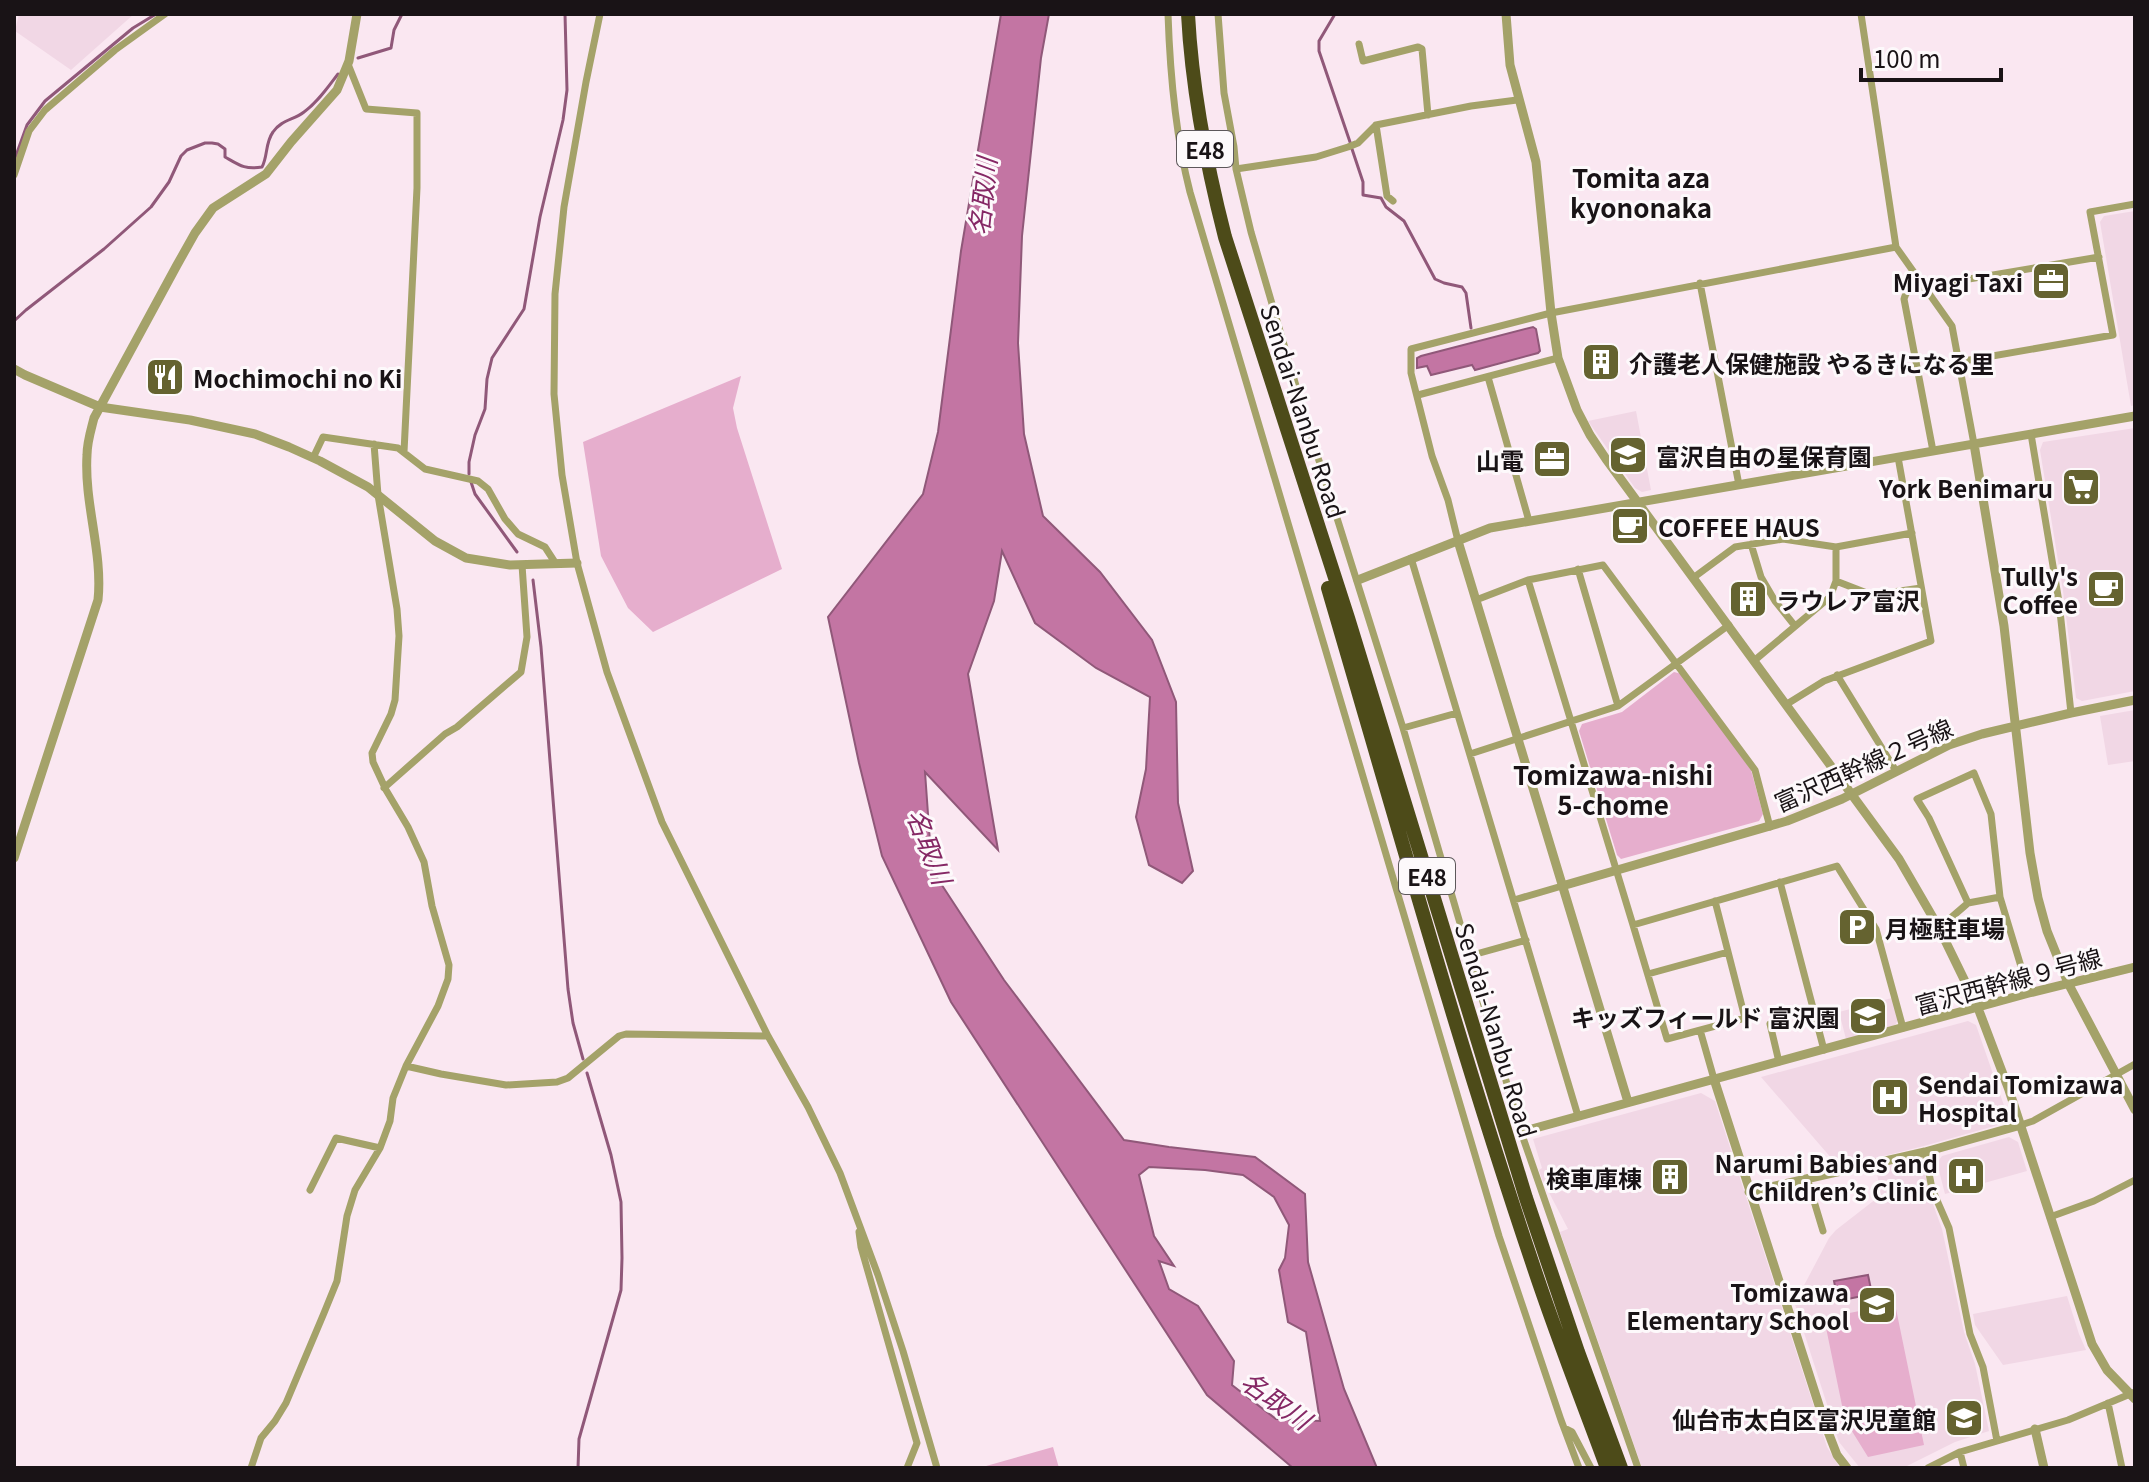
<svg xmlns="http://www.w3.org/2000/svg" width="2149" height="1482" font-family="Georgia,'Noto Sans JP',serif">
  <rect width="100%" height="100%" fill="#fae7f1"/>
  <path fill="#f1d7e5" d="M19,14H134L71,70L15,31Z
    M2135,211V405L2131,406L2100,222L2104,216Z
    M1636,411L1651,490L1642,492L1635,488L1588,421Z
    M2135,428V691L2082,701L2076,698L2063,591L2040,450L2043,442Z
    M2135,710V761L2108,765L2100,716Z
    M1892,998L1898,1020L1895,1025L1846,1039L1839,1012Z
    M1968,1021L1976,1025L2008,1117L2005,1123L1924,1146L1839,1167L1761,1077Z
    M1701,1093L1715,1101L1827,1447L1840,1468H1642L1560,1232L1568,1229L1542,1179L1539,1170L1542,1168L1533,1139Z
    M2009,1137L2018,1142L2027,1171L1945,1194L1937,1163L1942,1156Z
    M1916,1159L1923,1164L1929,1193L1942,1229L1964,1332L1975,1364L1989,1431L1955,1442L1903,1468H1860L1839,1442L1791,1292L1800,1293L1829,1238L1836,1230L1881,1195L1876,1169Z
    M2067,1296L2079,1334L2086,1350L2003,1365L1975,1325L1973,1314Z"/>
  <path fill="#e6aecd" d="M741,376L733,408L737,428L782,569L653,632L628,608L601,556L583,442Z
    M1674,672L1682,674L1751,770L1763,814L1759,821L1621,859L1617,855L1579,731L1582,724L1622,712Z
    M1895,1304L1924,1445L1868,1457L1845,1420L1824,1318Z
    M1053,1447L1059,1468H979Z"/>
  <path fill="#c375a3" stroke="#905879" stroke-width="2" fill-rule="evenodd" d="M1001,14H1049L1041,58L1022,236L1018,343L1024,434L1043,516L1100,572L1152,640L1176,702L1178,803L1193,871L1182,883L1149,865L1136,817L1146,769L1150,697L1096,668L1035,623L1002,551L994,601L968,674L998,850L925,772L932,870L1004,980L1124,1140L1169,1147L1255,1157L1305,1194L1308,1262L1344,1389L1377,1468H1293L1207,1395L951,1002L882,856L859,763L828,617L923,494L938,432L961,251ZM1149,1167L1205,1170L1243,1175L1274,1197L1289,1225L1285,1258L1279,1270L1288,1322L1306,1332L1320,1421L1276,1419L1232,1385L1234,1361L1198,1306L1169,1289L1159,1261L1174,1266L1154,1236L1139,1175Z
    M1533,327L1536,329L1540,351L1538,353L1475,370L1472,365L1431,375L1427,366L1417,368V358L1421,356Z
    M1868,1275L1872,1294L1838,1301L1834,1281Z"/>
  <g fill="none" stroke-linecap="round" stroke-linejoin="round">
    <path stroke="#905879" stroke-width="3" d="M1335,14L1319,41V51L1350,142
      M358,58L391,48L394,30L402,14
      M1352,149L1363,182V195L1381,198L1386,207L1404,221L1435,279L1444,283L1462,287L1466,293L1471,328
      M14,161L27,125L45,101L133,28L156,14
      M14,321L26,310L104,249L151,207L169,182L181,156L187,150L205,143H212L218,144L225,149V157C239,165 245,170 262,167C268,156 265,143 273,132C281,120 294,120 304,112C318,102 328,87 338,74
      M469,474V462L475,435L485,409L487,379L492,358L524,309L540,217L563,120L567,90L565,14
      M471,482L475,494L517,552
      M533,580L541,647L568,989L573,1023L583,1059
      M578,1468L579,1439L621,1290L622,1258L621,1202L611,1155L587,1073"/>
    <path stroke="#a4a269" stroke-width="7" d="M600,14L586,82L564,207L555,294L554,394L562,475L577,563L607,672L662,822L768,1036L808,1107L840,1173L878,1275L903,1351L937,1468
      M1168,14C1170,74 1175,134 1190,192L1499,1236L1561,1420L1579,1468
      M1218,14L1224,93L1234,147L1236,169L1251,232L1304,413L1403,728L1521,1132L1638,1468
      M1861,14L1896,247L1952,326L1974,444
      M1359,44L1363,61L1418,47L1422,49L1428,115
      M348,64L366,109L417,113V188L404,452
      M1376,125L1387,196L1393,201
      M1236,169L1316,157L1348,147L1358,143L1376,125L1471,106L1517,100
      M14,175L29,131L45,110L115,50L165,14
      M1700,283L1739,485
      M1958,362L2113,335L2090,212L2135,204
      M1488,377L1529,521
      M1418,395L1558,358
      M2031,434L2059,602L2071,713
      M1933,451L1904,299C1906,291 1909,290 1916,288L2099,257
      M313,458L323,437L398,448L425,469L478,481L488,489L505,519L518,534L545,547L556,564
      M1912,533L1836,547V581L1872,595L1921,588
      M1458,541L1448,500L1432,456L1411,373V349L1551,313L1896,247
      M1751,544L1761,577L1775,601L1795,626
      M1411,558L1578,1116
      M1578,569L1618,706
      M1693,578L1735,547L1783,539L1836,547
      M1528,580L1633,925L1837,866L1876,929L1903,1028
      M1476,600L1528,580L1603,565L1755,770L1770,827
      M1755,660L1830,597L1836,581
      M1837,675L1896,771
      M1787,704L1824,681L1931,641L1898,457
      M1403,728L1457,713
      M1470,754L1618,706L1729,625
      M384,788L445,734L457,727L521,672L527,637L522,565
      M1780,882L1824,1050
      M1514,900L1562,886
      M1968,903L2000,897
      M1633,925L1667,1039L1745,1018L1715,901
      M1939,928L1968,903L1929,818L1917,799L1974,773L1991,814L2000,897L2029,993
      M1469,956L1526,940
      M1648,974L1728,952
      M1770,1024L1779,1062
      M1700,1030L1714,1079
      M406,1066L441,1074L506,1085L557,1082L568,1078L619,1036L626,1034L768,1036
      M2021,1125L2033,1121L2135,1064
      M1925,1152L1932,1189L1949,1228L1970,1334L1983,1367L1997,1441
      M1807,1178L1823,1231
      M310,1190L336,1138L380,1148
      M2050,1217L2094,1201L2135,1180
      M859,1232L861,1247L917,1443L907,1468
      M2108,1403L2122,1468
      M1564,1428L1572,1432L1591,1468
      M1960,1452L1964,1468
      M251,1468L261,1438L275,1421L286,1403L324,1313L337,1281L347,1216L355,1190L380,1148L390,1121L393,1098L406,1066L438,1006L448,979L449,965L432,906L424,862L408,827L386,790L373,762L372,753L391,714L395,700L399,636L397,609L378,495L374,444
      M1928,1468L1960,1452L2068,1420L2135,1392"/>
    <path stroke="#a4a269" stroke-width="9" d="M1506,14L1510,65L1536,162L1551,313L1558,358L1577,410L1590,435L1606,459L1899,859L1939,928L1978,1008L2009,1090L2092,1344L2107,1370L2135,1399
      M14,369L25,375L100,407L190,420L255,434L289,447L320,461L368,487L435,541L466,558L510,565L577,563
      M1974,444L2004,626L2030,853L2038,898L2047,931L2068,983L2135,1110
      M1458,541L1628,1102
      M1358,580L1490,528L2135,416
      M14,858L98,600C103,552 84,504 87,455C87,442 91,430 94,418L177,265L195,233L213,208L266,174L291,142L337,90L349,61L357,14
      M1562,886L1787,821L1842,799L1949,745L1982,734L2071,713L2135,700
      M1714,1079L1825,1424L1837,1455L1847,1468
      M1521,1132L2029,993L2135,967
      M1749,1192L1925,1152L2021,1125
      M2035,1429L2044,1468"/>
    <path stroke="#4d4b19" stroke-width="14" d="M1188,14C1192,90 1206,163 1225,237L1348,618L1526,1198L1578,1352L1621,1468
      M1328,588C1394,813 1457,1040 1532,1262C1555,1332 1582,1400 1607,1468"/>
  </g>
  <defs>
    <symbol id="office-square" viewBox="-11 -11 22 22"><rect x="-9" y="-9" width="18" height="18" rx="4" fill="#656330" stroke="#fdf9fb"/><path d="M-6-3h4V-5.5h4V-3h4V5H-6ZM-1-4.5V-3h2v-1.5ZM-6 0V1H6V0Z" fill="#fff"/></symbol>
    <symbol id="building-square" viewBox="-11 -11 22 22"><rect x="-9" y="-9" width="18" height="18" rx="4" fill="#656330" stroke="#fdf9fb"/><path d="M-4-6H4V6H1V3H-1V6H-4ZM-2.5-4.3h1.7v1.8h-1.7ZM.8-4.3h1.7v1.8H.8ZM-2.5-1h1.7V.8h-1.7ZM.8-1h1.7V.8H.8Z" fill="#fff"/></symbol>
    <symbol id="restaurant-square" viewBox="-11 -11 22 22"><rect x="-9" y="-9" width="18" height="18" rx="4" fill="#656330" stroke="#fdf9fb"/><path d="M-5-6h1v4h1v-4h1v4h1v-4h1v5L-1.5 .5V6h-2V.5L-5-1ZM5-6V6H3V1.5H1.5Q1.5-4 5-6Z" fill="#fff"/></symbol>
    <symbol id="school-square" viewBox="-11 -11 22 22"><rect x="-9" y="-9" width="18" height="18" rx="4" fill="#656330" stroke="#fdf9fb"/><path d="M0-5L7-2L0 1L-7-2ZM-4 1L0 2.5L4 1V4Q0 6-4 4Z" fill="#fff"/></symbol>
    <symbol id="supermarket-square" viewBox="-11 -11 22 22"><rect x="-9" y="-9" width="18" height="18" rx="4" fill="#656330" stroke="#fdf9fb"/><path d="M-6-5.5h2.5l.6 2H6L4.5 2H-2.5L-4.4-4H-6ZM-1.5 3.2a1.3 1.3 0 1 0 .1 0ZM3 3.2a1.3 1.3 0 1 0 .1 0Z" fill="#fff"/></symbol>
    <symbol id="cafe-square" viewBox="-11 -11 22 22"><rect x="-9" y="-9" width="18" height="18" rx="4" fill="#656330" stroke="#fdf9fb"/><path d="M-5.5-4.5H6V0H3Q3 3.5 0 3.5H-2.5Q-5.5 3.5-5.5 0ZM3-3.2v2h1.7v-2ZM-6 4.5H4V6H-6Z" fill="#fff"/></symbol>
    <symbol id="parking-square" viewBox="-11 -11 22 22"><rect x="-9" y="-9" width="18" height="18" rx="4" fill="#656330" stroke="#fdf9fb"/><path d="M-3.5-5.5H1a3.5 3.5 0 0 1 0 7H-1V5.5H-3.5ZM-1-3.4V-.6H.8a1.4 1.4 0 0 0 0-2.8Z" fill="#fff"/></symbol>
    <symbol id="hospital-square" viewBox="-11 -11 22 22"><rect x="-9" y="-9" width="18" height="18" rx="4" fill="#656330" stroke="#fdf9fb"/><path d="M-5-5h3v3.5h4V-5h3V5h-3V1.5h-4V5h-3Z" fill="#fff"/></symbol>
  </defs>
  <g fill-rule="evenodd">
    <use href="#office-square" x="2029" y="259" width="44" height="44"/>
    <use href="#building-square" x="1579" y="340" width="44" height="44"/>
    <use href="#restaurant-square" x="143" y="355" width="44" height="44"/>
    <use href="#school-square" x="1606" y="433" width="44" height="44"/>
    <use href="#office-square" x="1530" y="437" width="44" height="44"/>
    <use href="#supermarket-square" x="2059" y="465" width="44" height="44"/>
    <use href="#cafe-square" x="1608" y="504" width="44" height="44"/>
    <use href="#cafe-square" x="2084" y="567" width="44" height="44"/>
    <use href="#building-square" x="1726" y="577" width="44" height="44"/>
    <use href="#parking-square" x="1835" y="905" width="44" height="44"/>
    <use href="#school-square" x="1846" y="994" width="44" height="44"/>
    <use href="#hospital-square" x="1868" y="1075" width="44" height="44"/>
    <use href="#hospital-square" x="1944" y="1154" width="44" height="44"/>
    <use href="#building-square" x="1648" y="1155" width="44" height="44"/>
    <use href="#school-square" x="1855" y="1283" width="44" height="44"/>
    <use href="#school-square" x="1942" y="1396" width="44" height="44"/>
  </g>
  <g text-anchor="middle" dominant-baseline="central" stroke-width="6" stroke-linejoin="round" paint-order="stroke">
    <g fill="#fdf9fb" stroke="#5d585b" stroke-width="2">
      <rect x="1177" y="131" width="56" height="36" rx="6"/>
      <rect x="1399" y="858" width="56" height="36" rx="6"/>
    </g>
    <g font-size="22" font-weight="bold" fill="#191316">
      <text x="1205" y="149">E48</text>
      <text x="1427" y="876">E48</text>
    </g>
    <g font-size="24" font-weight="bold" fill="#191316" stroke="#fdf9fb" text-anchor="end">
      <text x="2023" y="281">Miyagi Taxi</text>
      <text x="1629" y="362" text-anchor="start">介護老人保健施設 やるきになる里</text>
      <text x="193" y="377" text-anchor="start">Mochimochi no Ki</text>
      <text x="1656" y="455" text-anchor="start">富沢自由の星保育園</text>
      <text x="1524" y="459">山電</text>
      <text x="2053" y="487">York Benimaru</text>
      <text x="1658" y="526" text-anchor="start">COFFEE HAUS</text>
      <text x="2078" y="575">Tully's<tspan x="2078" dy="28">Coffee</tspan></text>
      <text x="1776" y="599" text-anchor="start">ラウレア富沢</text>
      <text x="1885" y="927" text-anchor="start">月極駐車場</text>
      <text x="1840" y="1016">キッズフィールド 富沢園</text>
      <text x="1918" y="1083" text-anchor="start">Sendai Tomizawa<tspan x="1918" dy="28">Hospital</tspan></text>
      <text x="1938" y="1162">Narumi Babies and<tspan x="1938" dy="28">Children’s Clinic</tspan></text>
      <text x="1642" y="1177">検車庫棟</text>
      <text x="1849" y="1291">Tomizawa<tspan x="1849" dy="28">Elementary School</tspan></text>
      <text x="1936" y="1418">仙台市太白区富沢児童館</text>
    </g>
    <g font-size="24" fill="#191316" stroke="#fdf9fb">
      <text transform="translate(1304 411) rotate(72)">Sendai-Nanbu Road</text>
      <text transform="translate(1863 764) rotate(-24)">富沢西幹線２号線</text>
      <text transform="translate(2008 980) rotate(-15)">富沢西幹線９号線</text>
      <text transform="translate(1497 1030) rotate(73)">Sendai-Nanbu Road</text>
    </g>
    <g font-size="26" font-weight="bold" fill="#191316" stroke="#fdf9fb">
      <text x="1641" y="176">Tomita aza<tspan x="1641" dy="30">kyononaka</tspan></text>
      <text x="1613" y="773">Tomizawa-nishi<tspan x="1613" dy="30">5-chome</tspan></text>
    </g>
    <g font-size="26" font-style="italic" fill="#852865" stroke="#fdf9fb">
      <text transform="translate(981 196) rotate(-84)">名取川</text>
      <text transform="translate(931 846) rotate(69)">名取川</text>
      <text transform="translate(1277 1399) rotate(35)">名取川</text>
    </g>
  </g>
  <rect width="2149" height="1482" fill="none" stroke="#191316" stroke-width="32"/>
  <path d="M1861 68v12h140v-12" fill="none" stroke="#191316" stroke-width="4"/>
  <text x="1873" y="68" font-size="24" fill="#191316" stroke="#fdf9fb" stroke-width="6" paint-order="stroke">100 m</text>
</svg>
